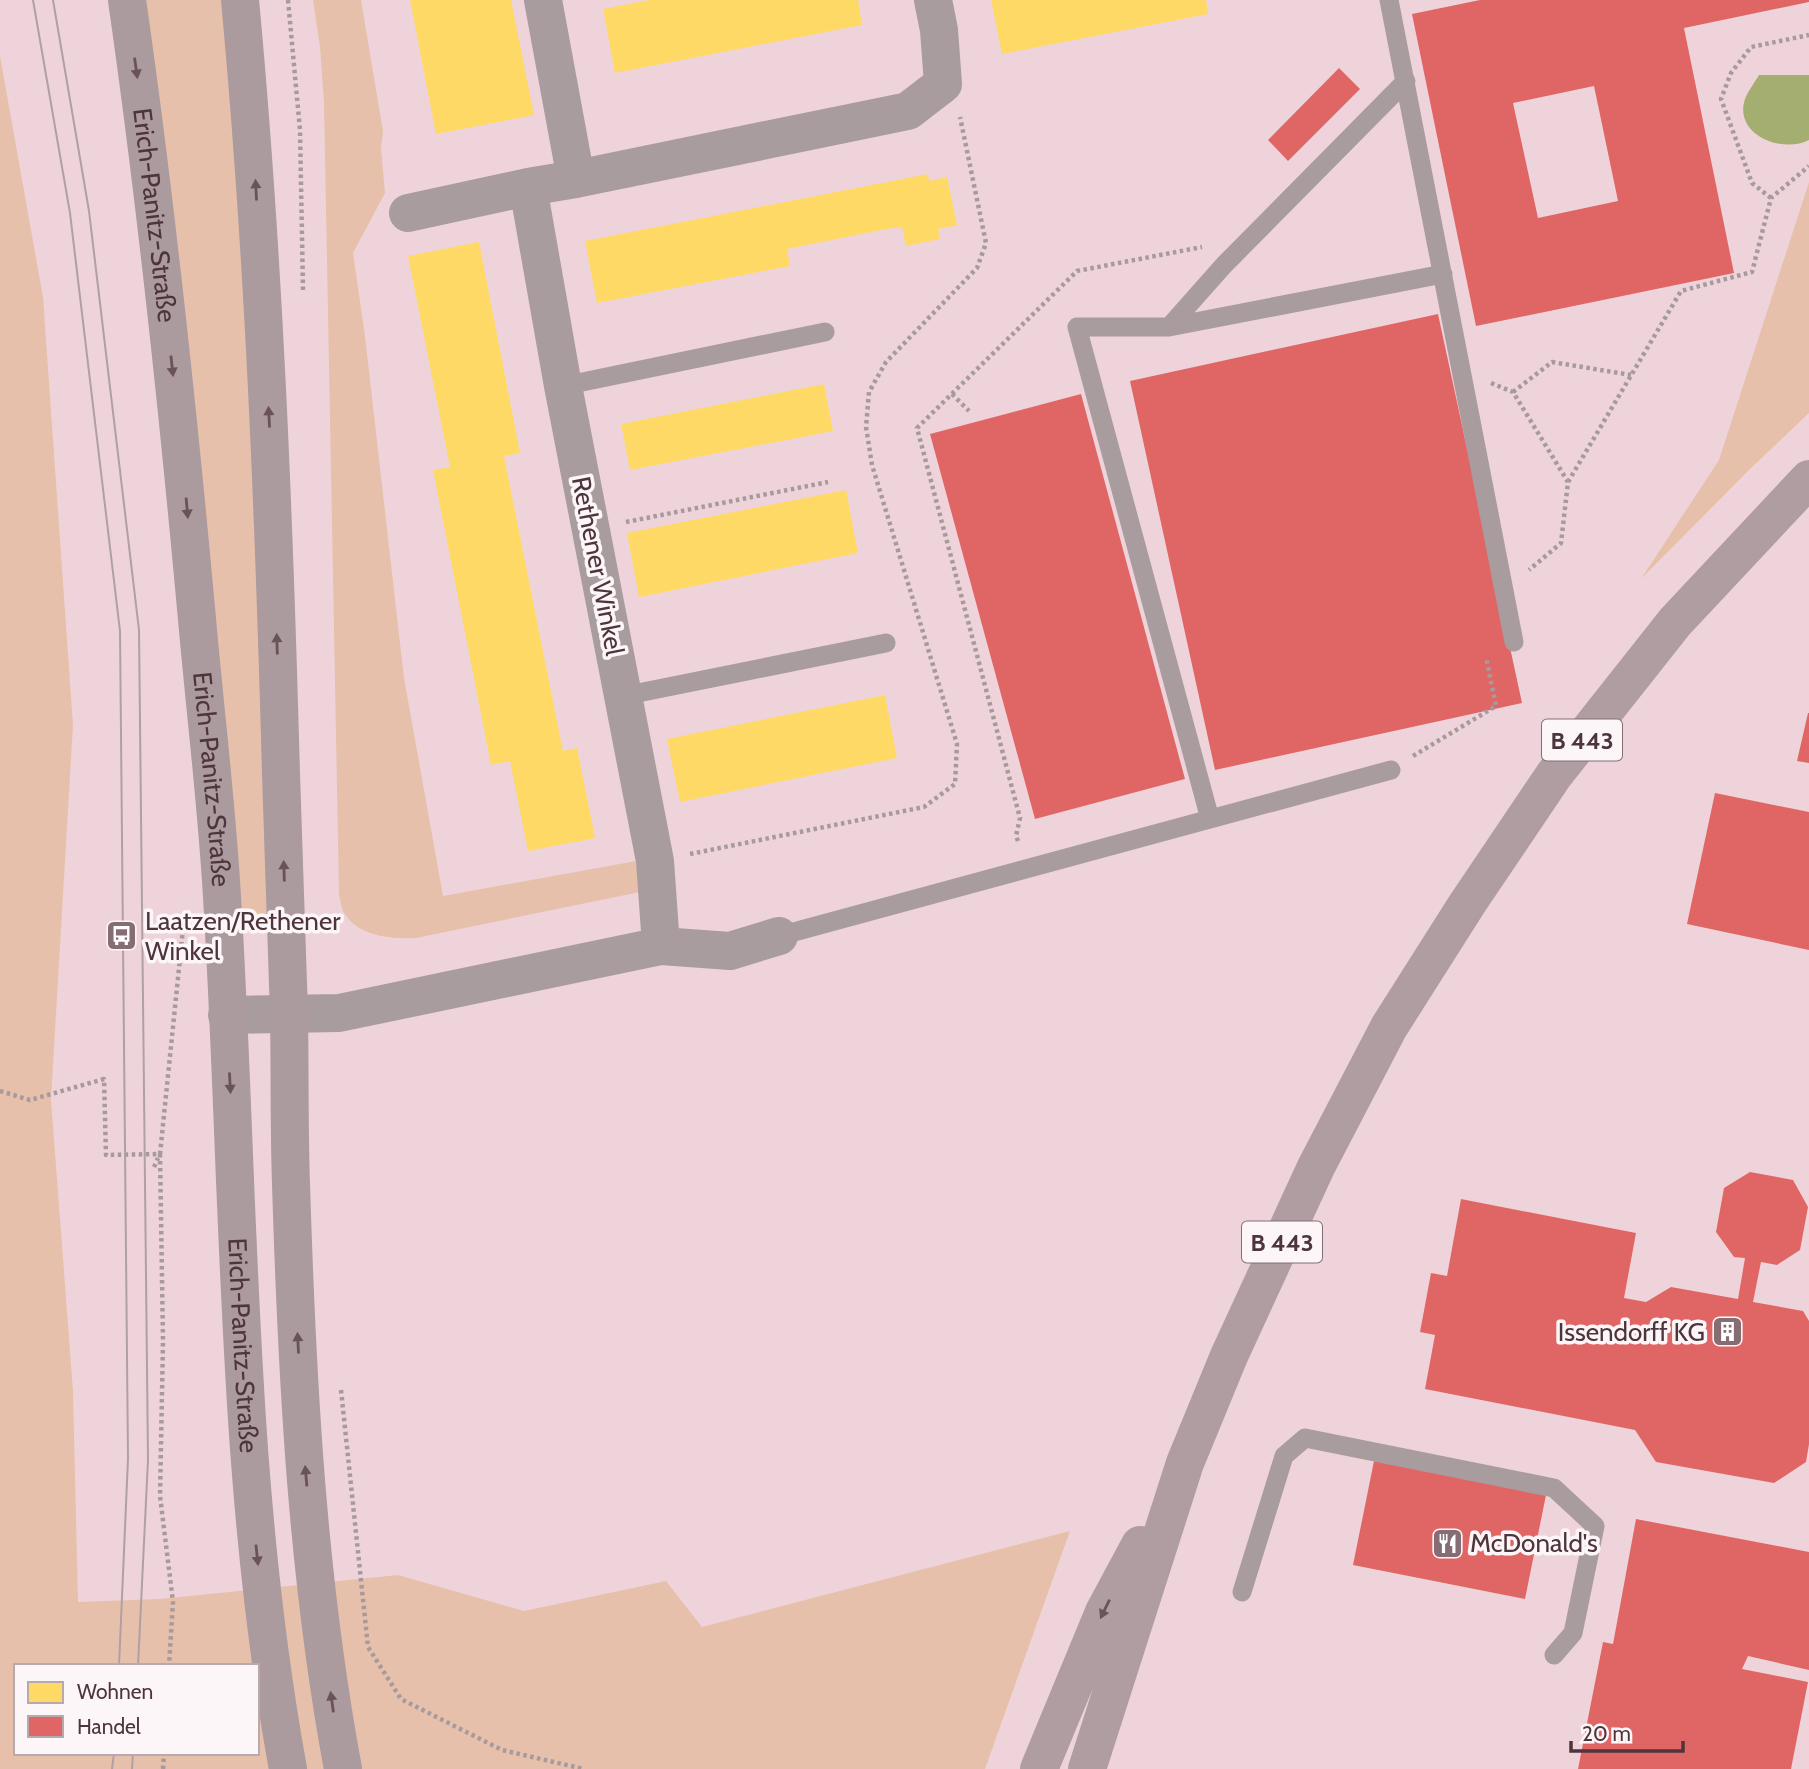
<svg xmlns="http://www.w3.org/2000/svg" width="1809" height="1769" font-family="Cabin,sans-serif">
  <rect width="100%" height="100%" fill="#eed4da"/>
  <path fill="#e7c0ab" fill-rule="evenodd" d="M127,0H240L285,916L223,920Z
    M313,0H361L383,131L381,148L385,193L353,253L365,336L404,678L443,896L636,861L640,892L416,938C392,939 357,937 343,911C341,906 340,899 339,894L324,103L320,47Z
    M0,56L43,297L73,725L51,1099L73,1391L78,1602L160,1599L398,1575L524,1611L666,1581L702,1627L1070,1531L985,1769H0ZM16,1666H257V1753H16Z
    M1809,182V413L1750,469L1641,579L1719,460Z"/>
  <path fill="#a4ae71" d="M1759,75H1809V140C1783,154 1733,135 1745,99C1748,91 1755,82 1759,75Z"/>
  <path fill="#ffd966" d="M410,0H511L534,115L436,134Z
    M649,0H858L862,25L615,73L603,9Z
    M991,0H1206L1208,14L1002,54Z
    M928,174L929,181L947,177L957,225L938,229L940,239L906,246L902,227L886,229L787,249L790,266L597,303L585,241Z
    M479,242L520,453L504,456L563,751L577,748L595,838L528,851L510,761L491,765L433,470L450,467L408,256Z
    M824,384L833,431L630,470L621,424Z
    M846,490L858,553L639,597L627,533Z
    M885,695L897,758L680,802L667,739Z"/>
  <path fill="#e06666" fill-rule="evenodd" d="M1480,0H1809V2L1684,28L1734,273L1476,326L1412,14ZM1594,86L1618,201L1538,218L1513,103Z
    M1339,68L1360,89L1288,161L1268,140Z
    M1438,314L1522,703L1215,770L1130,381Z
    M1081,394L1185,779L1035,819L930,434Z
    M1808,713H1809V763L1797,761Z
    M1715,793L1809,812V950L1687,924Z
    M1750,1172L1793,1180L1808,1207L1800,1250L1777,1265L1761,1262L1753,1302L1803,1311L1809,1321V1444L1806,1462L1774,1483L1656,1462L1635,1430L1425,1389L1435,1335L1420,1332L1431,1273L1447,1276L1461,1199L1636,1233L1624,1298L1646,1302L1671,1287L1738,1299L1745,1258L1734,1257L1716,1232L1724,1188Z
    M1374,1461L1546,1495L1525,1599L1353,1565Z
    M1636,1519L1809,1552V1670L1748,1656L1742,1669L1808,1682L1791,1769H1578L1603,1642L1613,1644Z"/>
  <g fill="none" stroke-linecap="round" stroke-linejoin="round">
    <path stroke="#a79a9d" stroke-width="4.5" stroke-dasharray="3.5 3.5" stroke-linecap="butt" d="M288,0L300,130L303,290
      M1771,198L1752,183L1721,99L1731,73L1751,47L1809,35
      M1491,383L1513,392L1568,482L1561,543L1529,570
      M1513,392L1552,362L1631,375
      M952,394L969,411
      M1568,482L1681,291L1752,272L1771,198L1809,166
      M626,522L828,482
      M1413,756L1496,706L1486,657
      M1018,841L1016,836L1020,818L917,428L1077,271L1202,247
      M690,854L924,807L955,784L957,744L872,465L866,427L869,392L886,362L977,268L986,243L960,117
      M0,1091L30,1100L104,1079L106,1155L160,1154L183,929
      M160,1154L163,1341L160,1496L173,1602L169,1666
      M154,1167L158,1158
      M341,1390L368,1647L401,1699L502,1750L584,1769
      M163,1769L164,1753"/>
    <path stroke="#a99c9e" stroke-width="19" d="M1389,0L1514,642
      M1169,327L1224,265L1406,81
      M563,386L825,332
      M623,696L886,643
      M1210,819L1077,327H1169L1443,274
      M779,936L1391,770
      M1242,1592L1284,1456L1305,1438L1554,1488L1595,1526L1573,1633L1554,1655"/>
    <path stroke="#a99c9e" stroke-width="38" d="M543,0L576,179
      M408,213L528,187
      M661,946L655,861L563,386L528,187L576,179L908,111L943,84L939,30L933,0
      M227,1015L339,1013L661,946L730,951L779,936"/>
    <g stroke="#ab9a9e" stroke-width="38">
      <path id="s1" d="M127,0C157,209 179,420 198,630C206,719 217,808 222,897C240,1190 235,1479 288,1769"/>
      <path d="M240,0C264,257 274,516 281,774C283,854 287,934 289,1014C290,1071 289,1127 291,1184C297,1379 307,1576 343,1769"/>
    </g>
    <path stroke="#af9da2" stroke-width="38" d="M1039,1769L1104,1612L1140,1545
      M1087,1769L1185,1463L1229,1356L1316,1167L1389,1027L1467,904L1554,775L1675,622L1809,479"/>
    <path stroke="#b0a0a3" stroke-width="2" d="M33,0L70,213L120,631L128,1459L119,1666
      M53,0L89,211L139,630L148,1460L138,1666
      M112,1769L114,1753
      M132,1769L133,1753"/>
  </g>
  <defs><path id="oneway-solid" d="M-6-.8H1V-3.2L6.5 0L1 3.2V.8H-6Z" transform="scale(1.75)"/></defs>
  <g fill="#695359">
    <use href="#oneway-solid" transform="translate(136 68) rotate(82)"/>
    <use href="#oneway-solid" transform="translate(256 190) rotate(-93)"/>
    <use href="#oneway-solid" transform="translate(172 366) rotate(84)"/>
    <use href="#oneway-solid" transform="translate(269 417) rotate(-93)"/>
    <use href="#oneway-solid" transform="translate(187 508) rotate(85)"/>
    <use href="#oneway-solid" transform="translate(277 644) rotate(-92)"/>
    <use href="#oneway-solid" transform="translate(284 871) rotate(-92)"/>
    <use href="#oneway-solid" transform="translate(230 1083) rotate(87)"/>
    <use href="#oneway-solid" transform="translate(298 1343) rotate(-93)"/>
    <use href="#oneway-solid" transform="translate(306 1476) rotate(-95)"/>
    <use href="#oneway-solid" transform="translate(257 1555) rotate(84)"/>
    <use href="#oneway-solid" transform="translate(332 1702) rotate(-98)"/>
  </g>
  <use fill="#6a545a" href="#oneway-solid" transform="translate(1105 1609) rotate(116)"/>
  <defs>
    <symbol id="bus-square" viewBox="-11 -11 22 22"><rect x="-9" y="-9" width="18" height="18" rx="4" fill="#856d73" stroke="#fdf6f8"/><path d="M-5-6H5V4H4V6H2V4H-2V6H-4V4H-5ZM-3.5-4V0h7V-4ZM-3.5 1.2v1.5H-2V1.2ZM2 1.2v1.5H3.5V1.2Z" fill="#fff"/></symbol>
    <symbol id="building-square" viewBox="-11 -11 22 22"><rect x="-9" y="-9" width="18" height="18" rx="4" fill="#856d73" stroke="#fdf6f8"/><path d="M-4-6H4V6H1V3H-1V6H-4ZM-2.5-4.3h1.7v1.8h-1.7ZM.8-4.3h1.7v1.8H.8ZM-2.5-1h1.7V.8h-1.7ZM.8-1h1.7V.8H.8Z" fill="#fff"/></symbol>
    <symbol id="restaurant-square" viewBox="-11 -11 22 22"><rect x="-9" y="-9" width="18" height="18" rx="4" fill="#856d73" stroke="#fdf6f8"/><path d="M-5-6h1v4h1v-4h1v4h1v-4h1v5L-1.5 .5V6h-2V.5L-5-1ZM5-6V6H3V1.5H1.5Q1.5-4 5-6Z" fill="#fff"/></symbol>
  </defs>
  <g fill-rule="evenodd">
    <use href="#bus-square" x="104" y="918" width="35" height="35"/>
    <use href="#building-square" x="1710" y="1314" width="35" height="35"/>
    <use href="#restaurant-square" x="1430" y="1526" width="35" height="35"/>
  </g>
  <g text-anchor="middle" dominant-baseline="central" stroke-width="7" stroke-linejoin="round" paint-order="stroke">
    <g fill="#fdf6f8" stroke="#826f74" stroke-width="2">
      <rect x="1542" y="719.5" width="80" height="41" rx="5"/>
      <rect x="1242" y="1221.5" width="80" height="41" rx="5"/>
    </g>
    <g font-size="24" font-weight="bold" fill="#4d353b">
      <text x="1582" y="740">B 443</text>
      <text x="1282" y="1242">B 443</text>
    </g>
    <g font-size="26" fill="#4d353b" stroke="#fdf6f8">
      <text stroke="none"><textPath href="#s1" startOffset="217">Erich-Panitz-Straße</textPath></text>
      <text transform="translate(598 566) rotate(79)">Rethener Winkel</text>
      <text stroke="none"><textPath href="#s1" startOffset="784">Erich-Panitz-Straße</textPath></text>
      <text stroke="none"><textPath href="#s1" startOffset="1351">Erich-Panitz-Straße</textPath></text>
    </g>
    <g font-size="26" fill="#4d353b" stroke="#fdf6f8" text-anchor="start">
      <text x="145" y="921">Laatzen/Rethener<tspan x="145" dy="30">Winkel</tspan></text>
      <text x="1705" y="1332" text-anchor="end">Issendorff KG</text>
      <text x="1470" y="1543">McDonald's</text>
    </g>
  </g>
  <rect x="14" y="1664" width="245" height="91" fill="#fdf6f8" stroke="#b7a9ac" stroke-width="2"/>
  <rect x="28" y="1682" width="35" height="21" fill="#ffd966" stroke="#b7a9ac" stroke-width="2"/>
  <text x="77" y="1699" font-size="21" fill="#4d353b">Wohnen</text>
  <rect x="28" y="1716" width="35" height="21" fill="#e06666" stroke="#b7a9ac" stroke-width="2"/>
  <text x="77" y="1734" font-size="21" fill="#4d353b">Handel</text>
  <path d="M1571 1741v10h112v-10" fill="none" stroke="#4d353b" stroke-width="3.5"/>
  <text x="1582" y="1741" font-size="21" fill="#4d353b" stroke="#fdf6f8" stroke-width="5" paint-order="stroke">20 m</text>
</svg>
